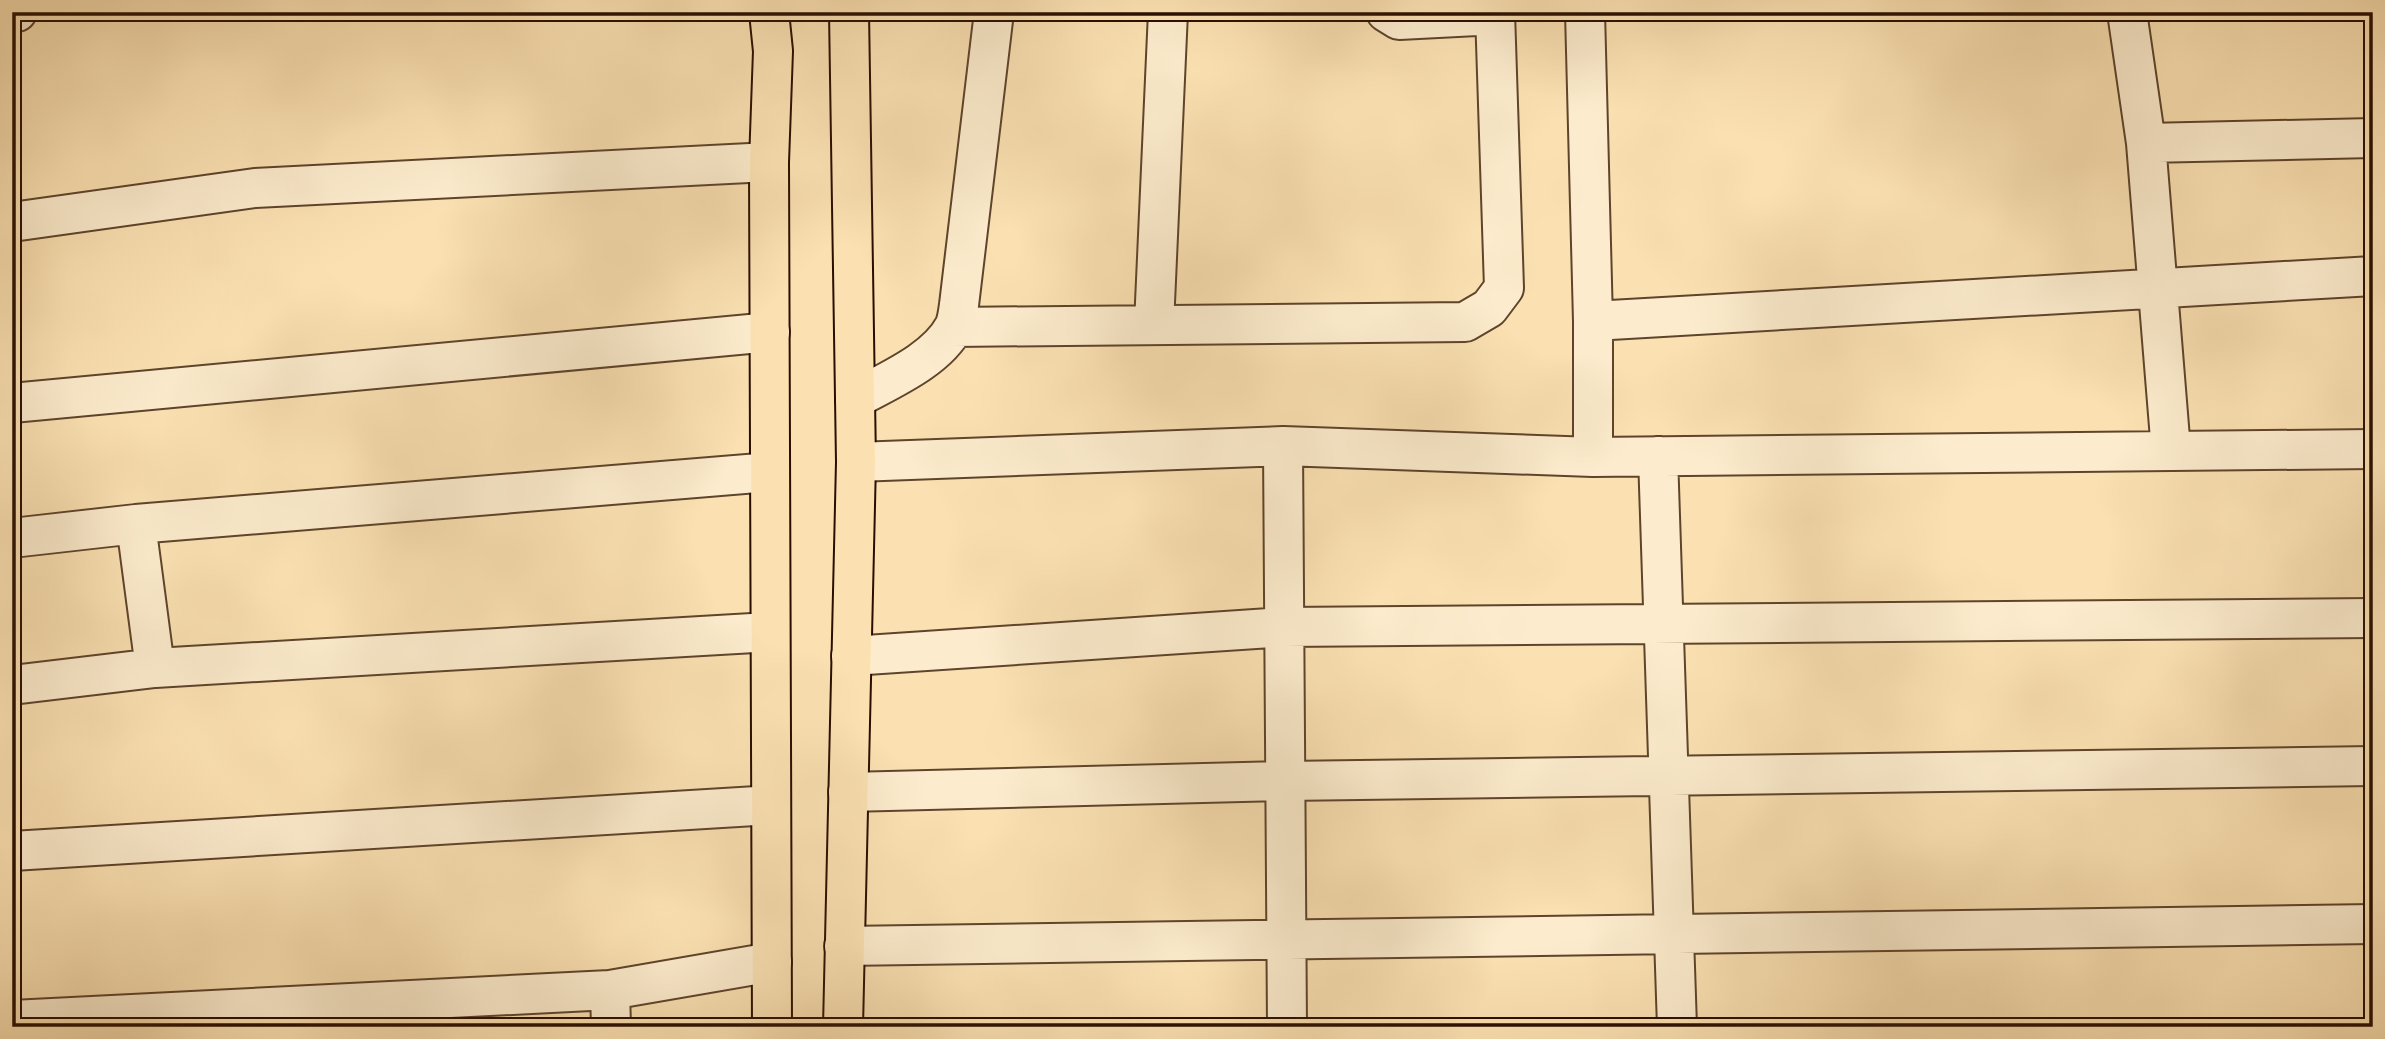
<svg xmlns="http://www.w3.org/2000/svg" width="2385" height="1039" font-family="'Gentium Book Plus',serif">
  <rect width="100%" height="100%" fill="#fbe1b2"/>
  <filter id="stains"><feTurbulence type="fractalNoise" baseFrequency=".00286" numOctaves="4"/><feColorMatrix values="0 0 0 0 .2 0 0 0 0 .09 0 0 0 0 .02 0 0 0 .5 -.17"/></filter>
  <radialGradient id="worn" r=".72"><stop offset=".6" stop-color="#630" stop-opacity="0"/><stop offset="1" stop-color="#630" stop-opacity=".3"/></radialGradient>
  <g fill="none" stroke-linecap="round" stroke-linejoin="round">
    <defs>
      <path id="minor" d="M1386,12L1399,20L1496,15
        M1585,12L1593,321V457
        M2127,12L2146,143L2171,451
        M12,13L17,12
        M2146,143L2373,138
        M12,222L255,188L769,162
        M1593,321L2373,276
        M1154,325L1168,12
        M954,327L1465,322L1489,308L1504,288L1495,12
        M855,399C887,381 936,361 954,327C957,321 958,312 959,305L994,12
        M12,403L770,332
        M1283,446L1287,1027
        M1658,456L1677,1027
        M856,462L1283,446L1593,457L2373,449
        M136,524L155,668
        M12,538L136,524L770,472
        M851,656L1285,627L2373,618
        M12,685L155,668L770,632
        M848,792L1285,781L2373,766
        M12,851L771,805
        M844,946L2373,924
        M610,990L611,1027
        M12,1020L610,990L772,962"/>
      <path id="highway" d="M769,12L773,51L769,162L772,1027
        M843,1027L856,462L849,12"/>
    </defs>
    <use href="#minor" stroke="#5e442c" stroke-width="42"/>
    <use href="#highway" stroke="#2a0f00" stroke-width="42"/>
    <use href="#minor" stroke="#fceccd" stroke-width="38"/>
    <use href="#highway" stroke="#fbe1b2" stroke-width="38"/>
  </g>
  <rect width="2385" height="1039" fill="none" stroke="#fbe1b2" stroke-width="42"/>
  <rect x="14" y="14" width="2357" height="1011" fill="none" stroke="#2a0f00" stroke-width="3.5"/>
  <rect x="21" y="21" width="2343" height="997" fill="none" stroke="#2a0f00" stroke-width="2"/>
  <rect width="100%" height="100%" filter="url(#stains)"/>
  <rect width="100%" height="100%" fill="url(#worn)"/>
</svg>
